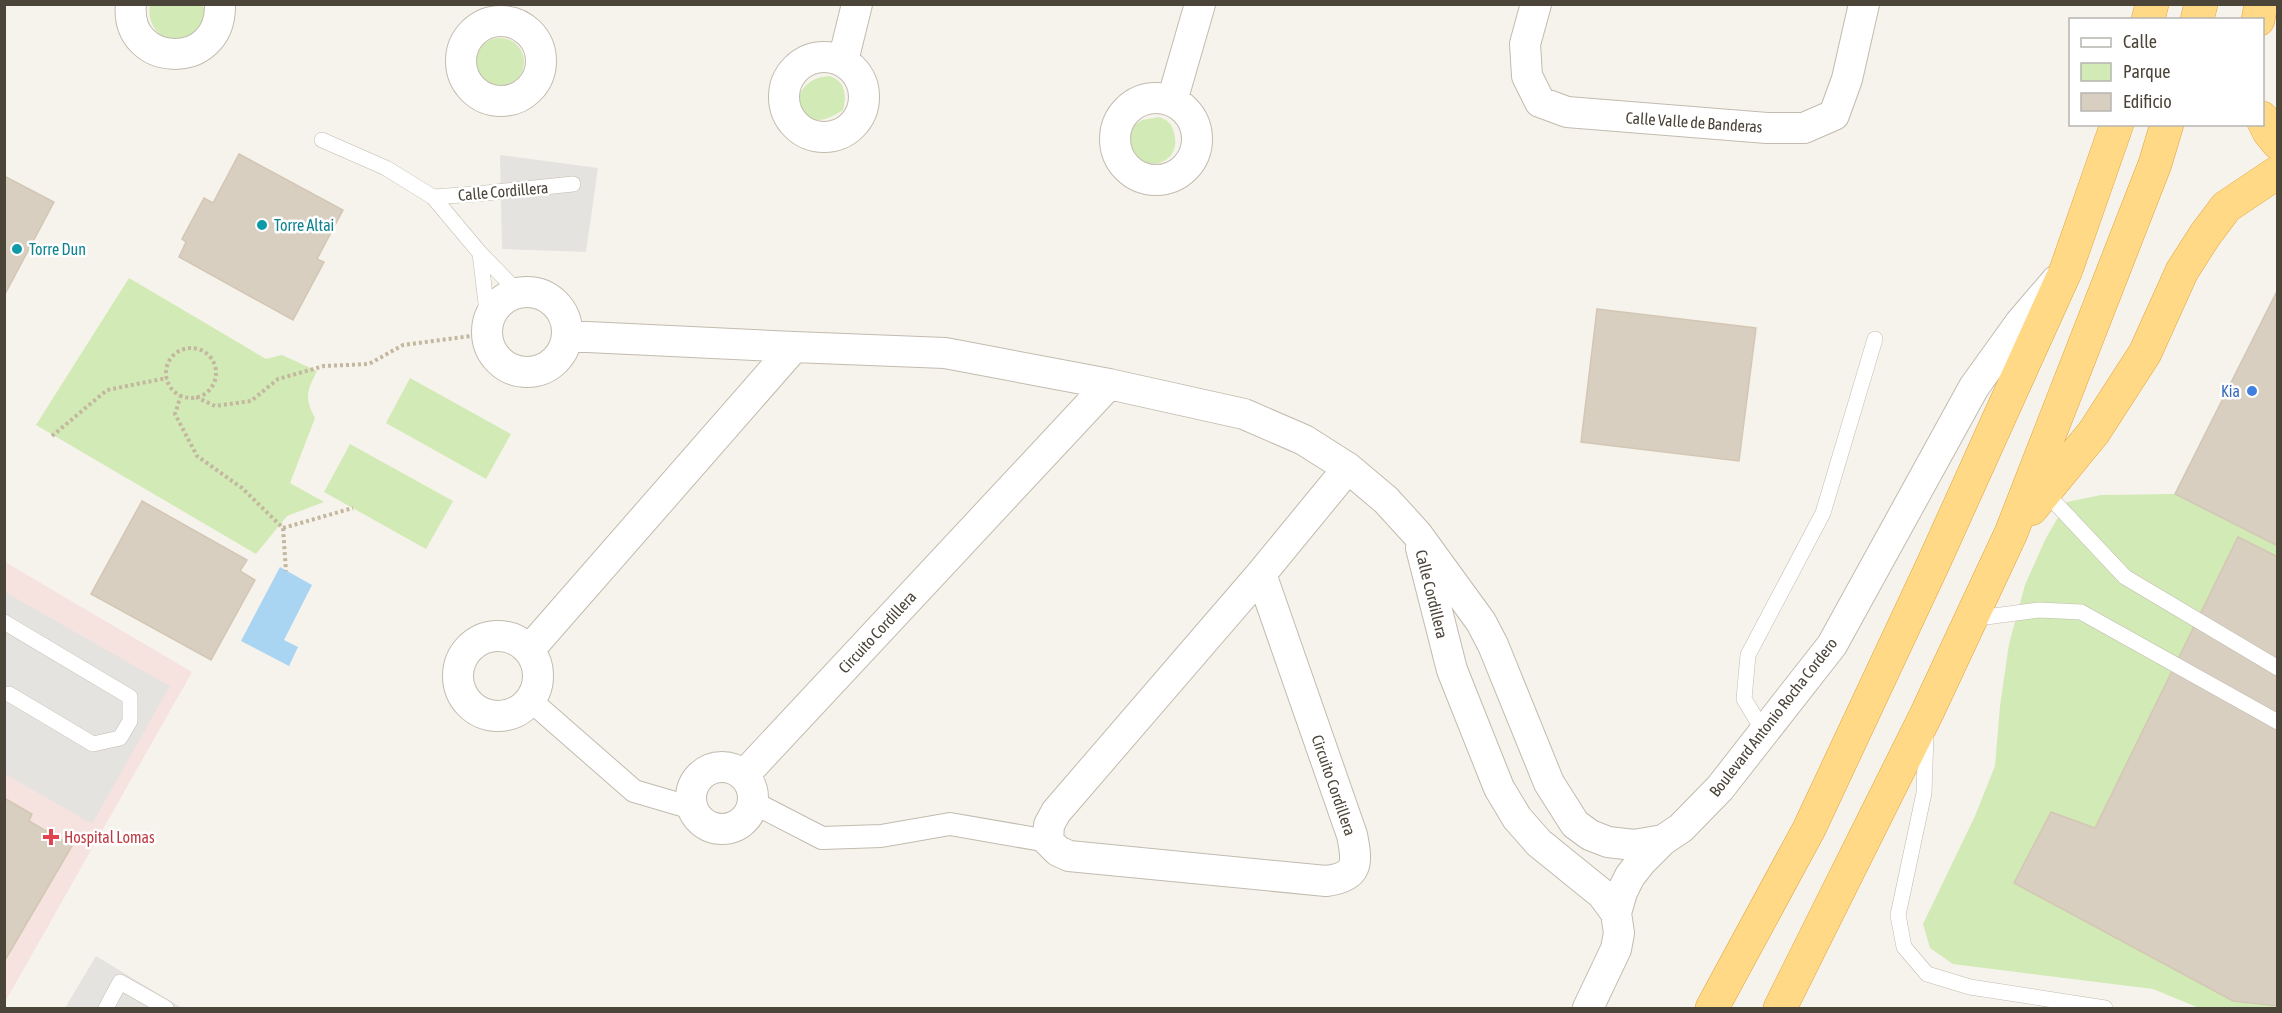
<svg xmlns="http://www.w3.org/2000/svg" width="2282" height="1013" font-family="'Asap Condensed',sans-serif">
  <rect width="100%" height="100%" fill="#f6f3ec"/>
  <path fill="#f6e3e0" d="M5,562L192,672L5,1002Z"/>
  <path fill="#d2eab5" d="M203,4L205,15L203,28C197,32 189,38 182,40C161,45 146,23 150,5Z
    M476 62a24 24 0 1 1 48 0a24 24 0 1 1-48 0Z
    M829,76C845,80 847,95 843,110C791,145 782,79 829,76Z
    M1159,117C1167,120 1172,123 1174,133C1185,171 1123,178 1128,130L1142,120Z
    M129,278L266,359L282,355L317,371C307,391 304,398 315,418L290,483L324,502L287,516L256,554L36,425Z
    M410,378L511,434L486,479L386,423Z
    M350,444L453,501L426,549L324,492Z
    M2175,494L2277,546V1008H2199L2153,989L1953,964L1930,948L1923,924L1975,816L1995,766L2000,706L2009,644L2025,585L2046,538L2067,502L2101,495Z"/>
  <path fill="#e5e3e0" d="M500,155L598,168L586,252L502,249Z
    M5,592L170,686L92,824L5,774Z
    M96,956L182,1008H65Z"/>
  <path fill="#a9d4f2" d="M280,567L312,585L284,640L298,647L289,666L241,641Z"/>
  <path fill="#d8cfc1" stroke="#d3c7b4" stroke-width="1.5" d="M239,154L343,210L317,259L324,262L293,320L179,257L186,242L182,239L204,198L213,203Z
    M4,176L54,202L4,296Z
    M2278,289V546L2175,494Z
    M1597,309L1756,328L1739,461L1581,442Z
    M142,501L247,560L240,571L255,580L211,660L91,594Z
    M2238,537L2278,557V1006L2233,1001L2014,883L2051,812L2095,828Z
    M4,798L32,814L29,821L72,846L4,962Z"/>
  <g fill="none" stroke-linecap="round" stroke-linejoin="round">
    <defs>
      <path id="service" d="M322,140L386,168L433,197L480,253L518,292
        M433,197L476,194L573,184
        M480,253L488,320
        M2045,492L2125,577L2278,668
        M1971,619L2039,610L2081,612L2278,722
        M4,622L130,697V721L120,738L93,744L9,694
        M1764,732L1744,699L1748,655L1823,513L1875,339
        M1926,735L1924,793L1898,915L1904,947L1927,974L1970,987L2105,1008
        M106,1008L120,982L166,1008"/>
      <path id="pedestrian" d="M530,700L634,791L692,808
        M754,803L822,838L881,836L950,824L1048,841"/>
      <path id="minor" d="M131,4C124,68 222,73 220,4
        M1536,4L1525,44L1527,76L1540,102L1567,112L1767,128H1804L1834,115L1847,79L1864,4
        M461 61a40 40 0 1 1 80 0a40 40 0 1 1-80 0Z
        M784 97a40 40 0 1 1 80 0a40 40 0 1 1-80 0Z
        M843,61L857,4
        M1115 139a41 41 0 1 1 82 0a41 41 0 1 1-82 0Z
        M1172,101L1200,4
        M487 332a40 40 0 1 1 80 0a40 40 0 1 1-80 0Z
        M567,336L794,347L945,353L1109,384L1244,414L1304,440L1348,468L1386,500L1417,534L1481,622L1493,645L1549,783L1575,824L1590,835L1608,842L1634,845L1663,840
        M1421,548L1452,670L1499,788L1517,818L1539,843L1602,894L1616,913
        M1261,574L1352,835C1358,864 1358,877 1326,881L1069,856L1058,851L1048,841L1049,825L1056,812L1261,574L1348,468
        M458 676a40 40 0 1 1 80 0a40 40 0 1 1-80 0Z
        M529,650L794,347
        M691 798a31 31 0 1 1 62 0a31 31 0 1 1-62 0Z
        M744,775L1109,384
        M1588,1008L1616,949L1619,933L1616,913L1622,892L1630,876L1641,862L1663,840L1681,828L1720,788L1832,645L1974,387L2020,323L2056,281"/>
      <path id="trunk" d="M2148,20L2152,4
        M2197,20L2201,4
        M2258,20L2261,4
        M2262,118L2269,132L2278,143
        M2031,509L2094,432L2145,353L2182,271L2205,235L2226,207L2278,172
        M1712,1008L1809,829L1934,562L2066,270L2117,124
        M1780,1008L1926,715L2011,533L2155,164L2167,124"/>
    </defs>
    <use href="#service" stroke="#c2bbae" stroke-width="16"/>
    <use href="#pedestrian" stroke="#c2bbae" stroke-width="24"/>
    <use href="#minor" stroke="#c2bbae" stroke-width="32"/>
    <use href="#trunk" stroke="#e0a43c" stroke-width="34"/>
    <path stroke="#c4b79f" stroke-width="4" stroke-dasharray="3 3" stroke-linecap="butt" d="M166 373a25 25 0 1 1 50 0a25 25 0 1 1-50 0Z
      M181,395L175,414L197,456L242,488L283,528L286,571
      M196,397L215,406L251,401L278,379L324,366L369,364L403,345L471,336
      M52,436L107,390L167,378
      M283,528L353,508"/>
    <use href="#service" stroke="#fff" stroke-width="15"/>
    <use href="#pedestrian" stroke="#fff" stroke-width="22"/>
    <use href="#minor" stroke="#fff" stroke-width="30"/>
    <use href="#trunk" stroke="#ffd985" stroke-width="33"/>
  </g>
  <g fill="#0f9aa8" stroke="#fff" stroke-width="2">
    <circle cx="262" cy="225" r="6"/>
    <circle cx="17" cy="249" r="6"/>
  </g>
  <circle fill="#3f7fe0" stroke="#fff" stroke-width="2" cx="2252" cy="391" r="6"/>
  <path fill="#e0444e" stroke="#fff" stroke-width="2" d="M48 828h6v6h6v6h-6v6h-6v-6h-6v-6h6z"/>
  <g text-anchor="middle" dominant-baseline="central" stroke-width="5" stroke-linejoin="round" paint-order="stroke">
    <g font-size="16" fill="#4b4439" stroke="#fff">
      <text transform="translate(1694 122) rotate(4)">Calle Valle de Banderas</text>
      <text transform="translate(503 191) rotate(-5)">Calle Cordillera</text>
      <text transform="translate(1432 594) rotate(76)">Calle Cordillera</text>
      <text transform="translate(877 632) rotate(-47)">Circuito Cordillera</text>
      <text transform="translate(1773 717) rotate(-52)">Boulevard Antonio Rocha Cordero</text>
      <text transform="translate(1334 785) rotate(71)">Circuito Cordillera</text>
    </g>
    <g font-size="16" fill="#0d838f" stroke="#fff" text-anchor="start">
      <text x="274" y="225">Torre Altai</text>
      <text x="29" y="249">Torre Dun</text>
    </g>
    <g font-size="16" fill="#366cbe" stroke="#fff" text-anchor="end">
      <text x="2240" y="391">Kia</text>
    </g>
    <g font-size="16" fill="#be3a42" stroke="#fff" text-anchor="start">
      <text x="64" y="837">Hospital Lomas</text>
    </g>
  </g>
  <rect width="2282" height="1013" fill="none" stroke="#4b4439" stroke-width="12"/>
  <rect x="2069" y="18" width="195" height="108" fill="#ffffff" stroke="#b7b4b0" stroke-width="1.5"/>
  <rect x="2081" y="38" width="30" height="9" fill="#ffffff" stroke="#b7b4b0" stroke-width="1.5"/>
  <text x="2123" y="48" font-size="18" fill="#4b4439">Calle</text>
  <rect x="2081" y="63" width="30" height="18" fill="#d2eab5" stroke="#b7b4b0" stroke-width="1.5"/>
  <text x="2123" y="78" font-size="18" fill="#4b4439">Parque</text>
  <rect x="2081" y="93" width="30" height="18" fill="#d8cfc1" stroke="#b7b4b0" stroke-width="1.5"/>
  <text x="2123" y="108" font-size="18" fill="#4b4439">Edificio</text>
</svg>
